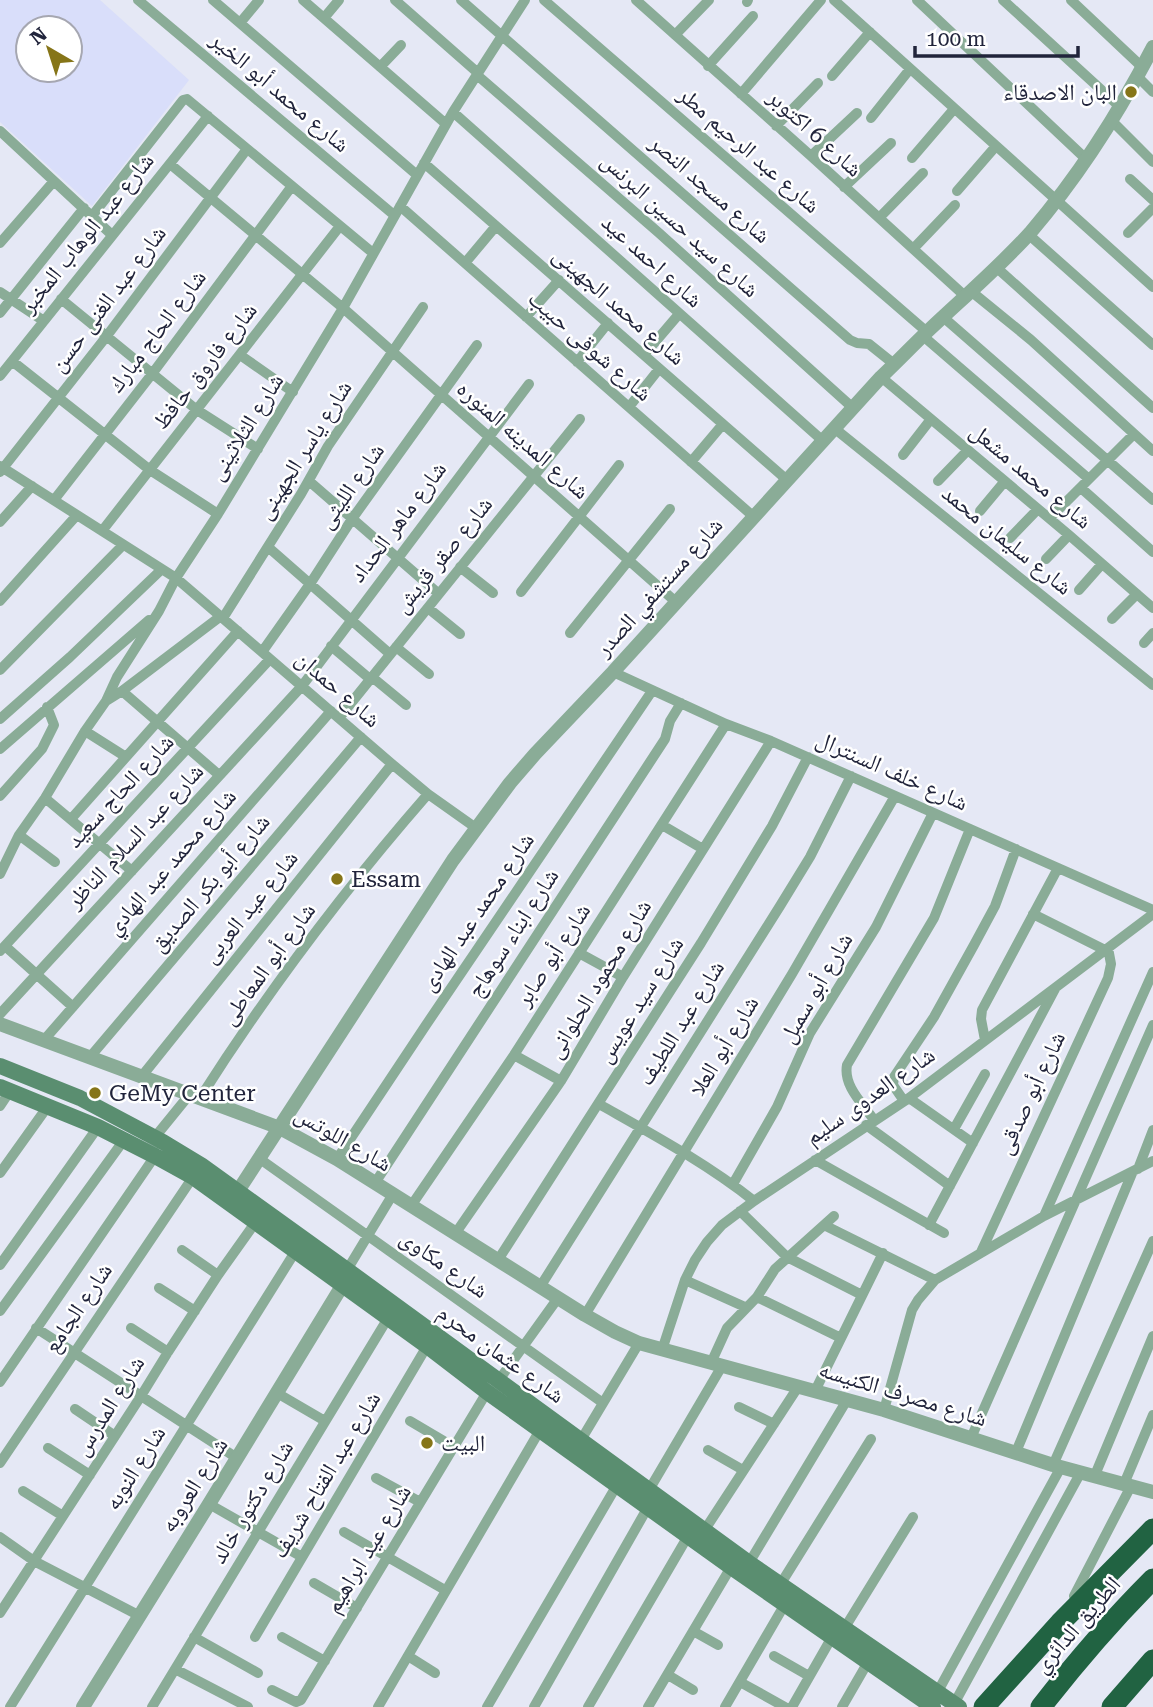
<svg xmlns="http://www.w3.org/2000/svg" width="1153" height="1707" font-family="'Roboto Serif','Noto Naskh Arabic',serif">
  <rect width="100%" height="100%" fill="#e5e8f5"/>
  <path fill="#d9defa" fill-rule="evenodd" d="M0,0H100L189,80L92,206L0,122ZM28,28H70V70H28Z"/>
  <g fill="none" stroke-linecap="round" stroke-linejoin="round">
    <path stroke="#8aac97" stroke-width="10" d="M138,0L394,215
      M213,0L417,175
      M303,0L446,124
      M395,0L478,73
      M461,0L850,340L857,343L869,344L894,364
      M544,0L927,332
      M636,0L811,156L966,297
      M834,0L1153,287
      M917,0L1086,159
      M1003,0L1119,106
      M1071,0L1142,67
      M747,2L748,0
      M324,18L339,0
      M240,23L259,0
      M675,35L709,0
      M708,66L753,16
      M380,67L401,45
      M477,75L659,233L853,408
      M832,76L870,32
      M1138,77L1153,92
      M741,94L821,0
      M453,112L823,441
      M871,118L910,69
      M1111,120L1153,162
      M776,126L818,83
      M0,131L112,235
      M811,156L857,113
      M912,158L954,109
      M424,163L787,480
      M170,164L343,308L676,602
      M1130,179L1153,200
      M844,187L891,143
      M957,191L996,146
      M400,206L754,517
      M92,216L183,100L187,99L373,253
      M879,218L923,173
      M1128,233L1153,208
      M1028,234L1153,345
      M0,243L54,181
      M913,249L955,205
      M465,263L496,226
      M997,268L1153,408
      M0,292L44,321
      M972,292L1031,340L1153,451
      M61,299L197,410L258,449
      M0,313L84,208
      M526,317L559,280
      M943,317L1153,500
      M923,336L1089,479
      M240,355L293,392
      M644,355L679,314
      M12,361L150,470L218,514
      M577,362L608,323
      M0,376L208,116
      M881,377L1069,535L1153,608
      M629,407L659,369
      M834,428L1153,685
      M903,455L931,419
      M691,462L723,424
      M0,466L176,578L392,764L428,794L476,828
      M0,472L106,337L247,149
      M309,481L439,594
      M938,481L968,450
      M1081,488L1153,552
      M54,500L152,374L292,186
      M980,511L1005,481
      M1050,518L1134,434
      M0,522L32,486
      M102,531L340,226
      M1010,538L1038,509
      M268,547L390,654
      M1046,559L1069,535
      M460,567L493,593
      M1079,590L1102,564
      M521,592L619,465
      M0,601L77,515
      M428,608L460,634
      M223,618L301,494L328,446L423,307
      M1112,619L1137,594
      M570,633L670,509
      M1144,643L1153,633
      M331,646L370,679
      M396,647L429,674
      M262,652L310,584L352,519L477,345
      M0,670L123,545
      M613,672L726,724L771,741L1153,910
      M372,677L406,705
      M122,691L219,775
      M106,701L122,691L221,616
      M339,718L580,419
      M0,719L70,657L162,569
      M85,731L126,757
      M0,749L149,620
      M0,796L42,749L54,725L47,707
      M45,798L132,871
      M71,819L238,631
      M662,825L703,849
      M19,835L55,862
      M0,874L19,835L45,798L85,731L106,701L117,677L159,611L176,578L218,514L343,308L453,112L525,0
      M1033,914L1105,950
      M5,946L73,1007
      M0,951L270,659
      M579,953L623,977
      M0,1014L302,686L529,384
      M44,1040L331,711
      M985,1040L981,1019L982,1010L1058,868
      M514,1055L561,1081
      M90,1057L361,737
      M142,1076L392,764
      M200,1098C268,991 345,889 428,794
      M909,1098L973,1143
      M904,1101L893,1085L894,1077L934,1017L974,945L995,906L1016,849
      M599,1104C652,1134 706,1163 754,1201
      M0,1106L10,1091
      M874,1120C863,1104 843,1086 847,1065L934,918L970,829
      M866,1125L950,1186
      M954,1129L985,1074
      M155,1137L190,1094
      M260,1159L603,1403
      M337,1159L426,1025L652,691
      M815,1160L944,1233
      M1138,1169L1153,1130
      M0,1173L48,1106
      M375,1183L665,739L670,721L681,703
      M733,1184L777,1107L810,1033L876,927L933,813
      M411,1206L514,1055L726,724
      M740,1211L787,1257L862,1295
      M1044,1216L1153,972
      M824,1225L935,1280
      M929,1225L1055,989
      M455,1234L561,1081L623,977L771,741
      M182,1250L218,1275
      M981,1252L1108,978L1111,964L1108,948
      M498,1260L701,943L772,826L808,757
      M0,1265L98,1127
      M347,1270L393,1194
      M685,1280L745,1307
      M540,1287L780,906L810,857L851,776
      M159,1288L195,1311
      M757,1297L841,1338
      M0,1311L124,1140
      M585,1315L792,974L895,796
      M36,1328L237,1458
      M131,1328L168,1352
      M662,1350L685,1280L695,1260L707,1242L722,1225L754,1201L909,1098L1153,914
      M711,1363L727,1328L757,1297L775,1269L834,1216
      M499,1380L558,1298
      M0,1382L155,1156
      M815,1391L883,1253
      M277,1393L325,1421
      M739,1407L774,1424
      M75,1409L115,1436
      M884,1410L912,1310L918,1300L935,1280L1044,1216L1153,1161
      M410,1421L454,1447
      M971,1438L1153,1025
      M581,1440L639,1343
      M48,1448L90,1475
      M708,1450L743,1470
      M1016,1452L1133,1171
      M0,1463L193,1177
      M1053,1465L1153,1241
      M1095,1475L1153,1336
      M376,1478L420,1502
      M1124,1484L1153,1415
      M649,1490L722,1366
      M23,1491L63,1516
      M209,1504L302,1557
      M704,1531L798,1387
      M344,1532L445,1590
      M0,1537L34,1561L140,1616
      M749,1563L847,1400
      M314,1583L357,1608
      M780,1585L871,1439
      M1074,1596L1131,1486
      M0,1613L141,1396L168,1352L218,1275L255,1223
      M844,1629L913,1517
      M693,1631L718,1645
      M194,1637L258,1673
      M255,1637L430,1341
      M282,1637L325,1661
      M408,1656L435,1673
      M774,1656L809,1676
      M175,1669L248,1707
      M668,1675L693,1690
      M740,1682L785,1707
      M272,1690L296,1702L301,1700L487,1392
      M937,1693L1061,1467
      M954,1704L1081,1472
      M10,1707L295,1252
      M152,1707L388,1318
      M378,1707L540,1430
      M487,1707L617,1485
      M534,1707L648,1507
      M588,1707L688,1536
      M648,1707L731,1567
      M725,1707L785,1604
      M792,1707L832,1637
      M842,1707L868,1662"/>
    <path stroke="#8aac97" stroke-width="14" d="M0,1024L280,1128L337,1159L585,1315L615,1332L639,1343L884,1410L1053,1465L1153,1492
      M238,1191L453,860L510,783L535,754L613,672L881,377C898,361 914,344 930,329C964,297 999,267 1030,233C1078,177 1119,113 1153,47
      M83,1707L209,1504L342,1286"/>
    <path stroke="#5a8e70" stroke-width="16" d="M0,1066L80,1098L163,1142L201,1165L347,1270L749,1563L959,1707
      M0,1087L98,1127L155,1156L193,1177L427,1346L487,1392L731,1567L933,1707"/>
    <path stroke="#216342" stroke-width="21" d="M984,1707L1060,1623L1153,1529
      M1041,1707C1076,1662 1113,1619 1153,1579
      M1112,1707L1153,1660"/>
  </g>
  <g fill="#867518" stroke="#fff" stroke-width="2.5">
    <circle cx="1131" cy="92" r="7"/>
    <circle cx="337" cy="879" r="7"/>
    <circle cx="95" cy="1093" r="7"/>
    <circle cx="427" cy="1443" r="7"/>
  </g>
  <g text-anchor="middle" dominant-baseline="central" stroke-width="5" stroke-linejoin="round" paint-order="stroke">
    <g font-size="23" fill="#21243b" stroke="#fff">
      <text transform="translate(280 92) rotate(40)">شارع محمد أبو الخير</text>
      <text transform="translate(815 133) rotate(42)">شارع 6 اكتوبر</text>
      <text transform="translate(749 150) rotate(41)">شارع عبد الرحيم مطر</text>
      <text transform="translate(710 189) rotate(41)">شارع مسجد النصر</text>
      <text transform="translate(680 225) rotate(42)">شارع سيد حسين البرنس</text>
      <text transform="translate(87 233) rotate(-51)">شارع عبد الوهاب المخبر</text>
      <text transform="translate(652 261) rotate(42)">شارع احمد عيد</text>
      <text transform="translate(108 299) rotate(-53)">شارع عبد الغنى حسن</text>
      <text transform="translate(619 306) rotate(41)">شارع محمد الجهينى</text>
      <text transform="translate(157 331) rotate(-53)">شارع الحاج مبارك</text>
      <text transform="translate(590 346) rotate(41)">شارع شوقى حبيب</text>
      <text transform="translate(205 366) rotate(-52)">شارع فاروق حافظ</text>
      <text transform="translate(246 427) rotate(-58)">شارع الثلاثينى</text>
      <text transform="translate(523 440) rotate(41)">شارع المدينه المنوره</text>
      <text transform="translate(304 450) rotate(-58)">شارع ياسر الجهينى</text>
      <text transform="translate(1031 476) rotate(40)">شارع محمد مشعل</text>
      <text transform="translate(351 486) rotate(-55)">شارع الليثى</text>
      <text transform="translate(398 522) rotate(-53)">شارع ماهر الحداد</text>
      <text transform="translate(1007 540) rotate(39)">شارع سليمان محمد</text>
      <text transform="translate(443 555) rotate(-51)">شارع صقر قريش</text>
      <text transform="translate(659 587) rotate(-48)">شارع مستشفي الصدر</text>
      <text transform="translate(338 689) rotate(41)">شارع حمدان</text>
      <text transform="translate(892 771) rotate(24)">شارع خلف السنترال</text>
      <text transform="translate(120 791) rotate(-47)">شارع الحاج سعيد</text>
      <text transform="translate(135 836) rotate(-47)">شارع عبد السلام الناظر</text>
      <text transform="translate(171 862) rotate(-49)">شارع محمد عبد الهادي</text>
      <text transform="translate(210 883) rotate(-50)">شارع أبو بكر الصديق</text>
      <text transform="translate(250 907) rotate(-51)">شارع عيد العربى</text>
      <text transform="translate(477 912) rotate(-56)">شارع محمد عبد الهادى</text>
      <text transform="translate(513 933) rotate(-57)">شارع ابناء سوهاج</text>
      <text transform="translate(553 955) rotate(-57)">شارع أبو صابر</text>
      <text transform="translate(268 964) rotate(-54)">شارع أبو المعاطى</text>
      <text transform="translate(599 979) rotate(-59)">شارع محمود الحلوانى</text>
      <text transform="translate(816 988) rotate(-60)">شارع أبو سمبل</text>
      <text transform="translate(640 1000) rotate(-58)">شارع سيد عويس</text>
      <text transform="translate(681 1023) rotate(-58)">شارع عبد اللطيف</text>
      <text transform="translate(724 1046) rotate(-59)">شارع أبو العلا</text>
      <text transform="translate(1031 1093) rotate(-65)">شارع أبو صدقى</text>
      <text transform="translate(870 1096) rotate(-35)">شارع العدوى سليم</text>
      <text transform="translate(343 1139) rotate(30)">شارع اللوتس</text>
      <text transform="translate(444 1264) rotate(35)">شارع مكاوى</text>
      <text transform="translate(78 1308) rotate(-56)">شارع الجامع</text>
      <text transform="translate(501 1354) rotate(36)">شارع عثمان محرم</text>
      <text transform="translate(903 1394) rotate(17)">شارع مصرف الكنيسه</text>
      <text transform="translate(109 1406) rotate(-58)">شارع المدرس</text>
      <text transform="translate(135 1468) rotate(-58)">شارع النوبه</text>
      <text transform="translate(326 1475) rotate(-59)">شارع عبد الفتاح شريف</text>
      <text transform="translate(194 1485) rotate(-58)">شارع العروبه</text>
      <text transform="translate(252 1502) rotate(-59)">شارع دكتور خالد</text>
      <text transform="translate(368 1549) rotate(-59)">شارع عيد ابراهيم</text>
      <text transform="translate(1077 1625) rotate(-49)">الطريق الدائري</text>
    </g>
    <g font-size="23" fill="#21243b" stroke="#fff" text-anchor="start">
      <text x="1117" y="92" text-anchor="end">البان الاصدقاء</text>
      <text x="351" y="879">Essam</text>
      <text x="109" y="1093">GeMy Center</text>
      <text x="441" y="1443">البيت</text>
    </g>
  </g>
  <g transform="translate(49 49) rotate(321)"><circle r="33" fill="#ffffff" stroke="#a6a7b1" stroke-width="2"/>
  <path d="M0-5L12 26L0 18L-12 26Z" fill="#867518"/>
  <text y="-10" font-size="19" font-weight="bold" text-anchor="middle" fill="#21243b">N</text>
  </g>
  <path d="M915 46v10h163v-10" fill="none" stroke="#21243b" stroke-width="3.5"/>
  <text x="926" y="46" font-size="21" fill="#21243b" stroke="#ffffff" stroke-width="5" paint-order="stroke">100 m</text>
</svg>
